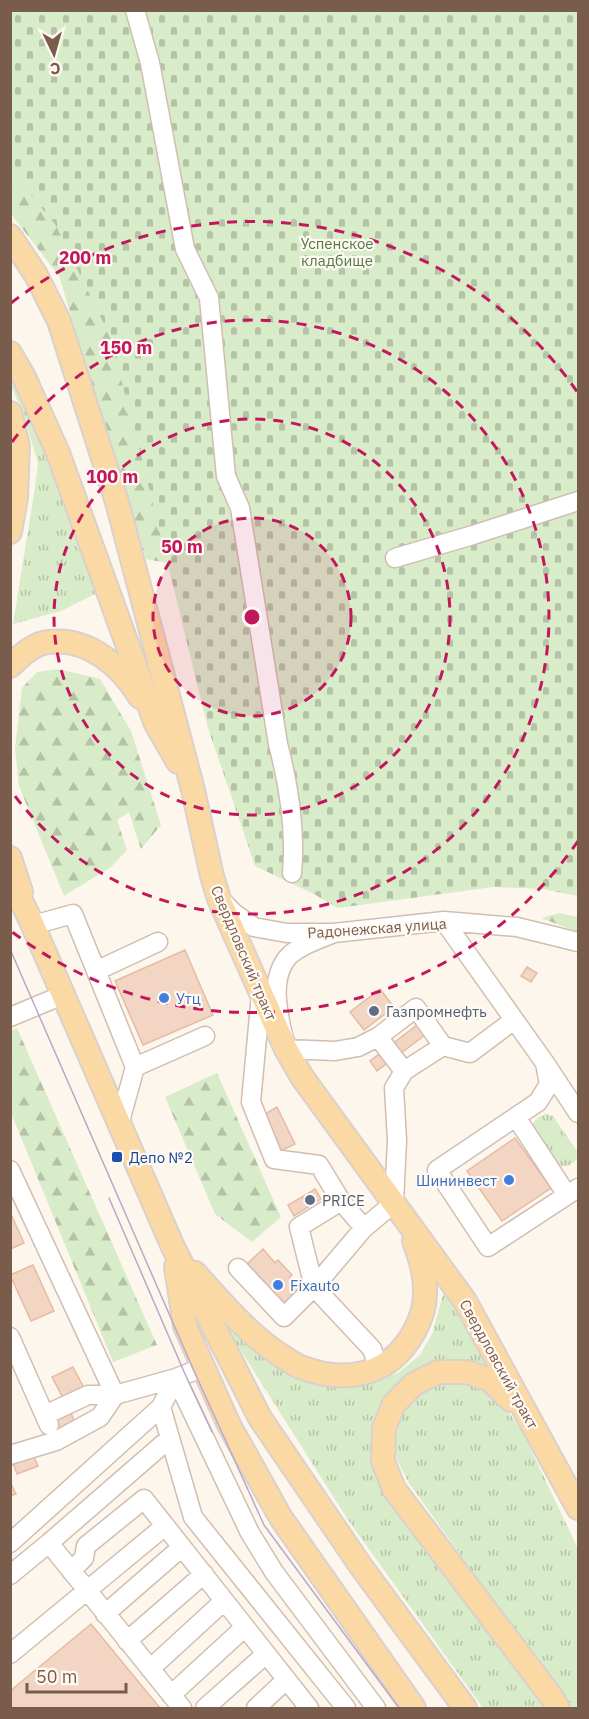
<svg xmlns="http://www.w3.org/2000/svg" width="589" height="1719" font-family="'IBM Plex Sans',sans-serif">
  <defs>
    <pattern id="grass-tufts" width="24" height="20" patternUnits="userSpaceOnUse" patternTransform="scale(1.5)"><rect width="24" height="20" fill="#d8ecc9"/><path d="M3 7l-1-3M5 7V3M7 7l1-3M15 17l-1-3M17 17v-4M19 17l1-3" fill="none" stroke="#b4c2a5"/></pattern>
    <pattern id="forest-firs" width="22" height="20" patternUnits="userSpaceOnUse" patternTransform="scale(1.5)"><rect width="22" height="20" fill="#d8ecc9"/><path d="M5 1l3.5 6h-7zM16 11l3.5 6h-7z" fill="#b4c2a5"/></pattern>
    <pattern id="cemetery-stones" width="16" height="16" patternUnits="userSpaceOnUse" patternTransform="scale(1.5)"><rect width="16" height="16" fill="#d8ecc9"/><path d="M2 7V4a2 2 0 0 1 4 0v3zM10 15v-3a2 2 0 0 1 4 0v3z" fill="#b4c2a5"/></pattern>
  </defs>
  <rect width="100%" height="100%" fill="#fdf6ec"/>
  <path fill="url(#grass-tufts)" d="M13,380L33,417L89,569L95,594L61,611L13,624L35,487L38,463L24,416L12,388L10,382Z
    M546,1114L553,1116L577,1151V1159C556,1182 542,1146 531,1131C533,1121 536,1117 546,1114Z
    M445,1287L473,1335L488,1367L469,1361L441,1359L411,1372L385,1396L373,1425L375,1459L549,1708H483L348,1520L224,1324L223,1316L274,1364L321,1386H357L398,1373L420,1355L432,1334Z
    M439,1382C448,1382 460,1381 468,1383C493,1391 510,1412 523,1433L578,1549V1708H570L409,1483L397,1460L395,1439L402,1415L418,1393Z"/>
  <path fill="url(#forest-firs)" d="M11,11L189,567L146,559L59,276L11,214Z
    M58,669L100,679L131,731L161,825L141,849L129,812L117,820L127,850L111,867L64,896L19,786L15,748L22,688L37,672Z
    M560,913L578,917V932L541,918Z
    M17,1028L157,1345L113,1362L11,1113V1031Z
    M217,1073L281,1217L252,1242L215,1214L165,1097Z"/>
  <path fill="url(#cemetery-stones)" d="M11,11H578V896L543,889L493,887L338,908L312,893L255,866L208,728L136,435L109,334L55,224L19,181L11,175Z"/>
  <path fill="#f3d5c3" stroke="#e6bba3" stroke-width="1.5" d="M185,950L213,1015L143,1045L115,981Z
    M527,967L537,973L531,982L521,976Z
    M380,989L394,1007L364,1030L350,1012Z
    M425,1019L433,1029L377,1071L370,1061Z
    M277,1107L295,1144L281,1151L263,1115Z
    M515,1138L551,1188L502,1221L467,1171Z
    M315,1189L321,1199L308,1207L302,1197Z
    M302,1197L308,1207L294,1216L288,1205Z
    M10,1212L24,1243L10,1249Z
    M263,1249L275,1263L278,1260L292,1275L289,1278L302,1291L283,1309L244,1267Z
    M33,1265L54,1311L31,1321L10,1275Z
    M73,1367L84,1388L63,1398L52,1377Z
    M71,1413L75,1423L57,1431L53,1421Z
    M33,1454L38,1466L17,1474L13,1463Z
    M10,1482L16,1494L10,1496Z
    M91,1624L160,1708H10V1691Z"/>
  <g fill="none" stroke-linecap="round" stroke-linejoin="round">
    <defs>
      <path id="minor" d="M135,10L150,63L185,249L209,298L226,476L240,508L278,744C289,786 296,830 292,873
        M395,558L473,535L578,501
        M223,902L235,914L254,927L287,933H334L444,921L517,927L578,942
        M444,921L545,1063L578,1113
        M33,925L73,914L135,1067L119,1125
        M96,971L158,942
        M261,994L251,1102L274,1159L319,1165L341,1201L364,1228L394,1203L397,1140L394,1088L404,1071L378,1037L358,1047L335,1051L286,1049C280,1020 266,977 291,954C303,944 320,939 334,933
        M10,1017L63,995
        M378,1037L416,1008L443,1046
        M545,1063L549,1084L538,1102L437,1170L488,1247L578,1188
        M135,1067L205,1036
        M404,1071L443,1046L470,1053L514,1020
        M516,1117L567,1195
        M10,1170L115,1395
        M364,1228L314,1287L372,1349L379,1369
        M238,1268L284,1317L314,1287L299,1227L341,1201
        M10,1337L49,1425
        M176,1378L250,1533L274,1572L376,1708
        M161,1407L193,1517L346,1708
        M45,1415L88,1395H115L176,1378L204,1367
        M170,1438L49,1543L182,1708
        M10,1455L56,1441L100,1417L115,1395
        M10,1543L161,1407L176,1378
        M71,1571L84,1558L86,1546L144,1499L309,1708
        M10,1575L49,1543
        M105,1614L182,1547
        M127,1641L204,1574
        M10,1654L165,1526
        M150,1669L224,1601
        M171,1695L245,1627
        M205,1708L266,1654
        M256,1708L286,1680"/>
      <path id="major" d="M10,236L36,275L59,321L117,502L193,790L212,876L219,899L286,1049L302,1077L465,1301L578,1508
        M10,353L24,377L58,453L156,724L178,762
        M10,413L18,446L16,498L10,532
        M10,666C21,656 34,643 49,642C88,637 121,666 140,697
        M10,858L21,892
        M10,878L31,921L173,1247L260,1418L360,1565L465,1708
        M176,1267L185,1326L229,1425L281,1518L414,1708
        M195,1273C222,1303 247,1333 280,1355C287,1359 293,1364 300,1367C345,1384 389,1377 414,1332C420,1321 425,1307 425,1294C426,1275 420,1258 414,1241
        M511,1400L490,1380L467,1372H438L414,1384L394,1404L384,1428L383,1461L394,1489L553,1699L558,1708"/>
    </defs>
    <use href="#minor" stroke="#d1beb0" stroke-width="21"/>
    <use href="#major" stroke="#dad1cd" stroke-width="26"/>
    <use href="#minor" stroke="#fff" stroke-width="18"/>
    <use href="#major" stroke="#fbd9a5" stroke-width="22"/>
    <path stroke="#b9a8c9" stroke-width="1.5" d="M10,949L194,1371L264,1525L399,1708
      M109,1198L185,1374L212,1432"/>
  </g>
  <circle cx="252" cy="617" r="99" fill="#c2185b" fill-opacity=".12"/>
  <g fill="none" stroke="#c2185b" stroke-width="3" stroke-dasharray="10 8">
    <circle cx="252" cy="617" r="99"/>
    <circle cx="252" cy="617" r="198"/>
    <path d="M12 442A297 297 0 1 1 12 792"/>
    <path d="M578 841A396 396 0 0 1 11 931M11 303A396 396 0 0 1 578 393"/>
  </g>
  <g fill="#3f7fe0" stroke="#fffaf3" stroke-width="2">
    <circle cx="164" cy="998" r="6"/>
    <circle cx="509" cy="1180" r="6"/>
    <circle cx="278" cy="1285" r="6"/>
  </g>
  <g fill="#5c6f8a" stroke="#fffaf3" stroke-width="2">
    <circle cx="374" cy="1011" r="6"/>
    <circle cx="310" cy="1200" r="6"/>
  </g>
  <rect fill="#1a4fb4" stroke="#fffaf3" stroke-width="2" x="111" y="1151" width="12" height="12" rx="3"/>
  <g text-anchor="middle" dominant-baseline="central" stroke-width="4.5" stroke-linejoin="round" paint-order="stroke">
    <g font-size="15" fill="#537a41" stroke="#fffaf3">
      <text x="337" y="243">Успенское<tspan x="337" dy="17">кладбище</tspan></text>
    </g>
    <g font-size="15" fill="#7a5c4d" stroke="#fffaf3">
      <text transform="translate(377 928) rotate(-4)">Радонежская улица</text>
      <text transform="translate(244 953) rotate(67)">Свердловский тракт</text>
      <text transform="translate(499 1364) rotate(61)">Свердловский тракт</text>
    </g>
    <g font-size="15" fill="#366cbe" stroke="#fffaf3" text-anchor="start">
      <text x="176" y="998">Утц</text>
      <text x="497" y="1180" text-anchor="end">Шининвест</text>
      <text x="290" y="1285">Fixauto</text>
    </g>
    <g font-size="15" fill="#4e5e75" stroke="#fffaf3" text-anchor="start">
      <text x="386" y="1011">Газпромнефть</text>
      <text x="322" y="1200">PRICE</text>
    </g>
    <g font-size="15" fill="#164399" stroke="#fffaf3" text-anchor="start">
      <text x="129" y="1157">Депо №2</text>
    </g>
  </g>
  <circle cx="252" cy="617" r="9" fill="#c2185b" stroke="#fffaf3" stroke-width="3"/>
  <g font-size="18" text-anchor="middle" font-weight="bold" fill="#c2185b" stroke="#fffaf3" stroke-width="4.5" stroke-linejoin="round" paint-order="stroke">
    <text x="85" y="264">200 m</text>
    <text x="126" y="354">150 m</text>
    <text x="112" y="483">100 m</text>
    <text x="182" y="553">50 m</text>
  </g>
  <rect width="589" height="1719" fill="none" stroke="#7a5c4d" stroke-width="24"/>
  <g transform="translate(54 54) rotate(175)" stroke="#fffaf3" stroke-width="4.5" paint-order="stroke">
  <path d="M0-4.5L10 22L0 15L-10 22Z" fill="#7a5c4d"/>
  <text y="-9" font-size="16" font-weight="bold" text-anchor="middle" fill="#7a5c4d">С</text>
  </g>
  <path d="M27 1683v9h99v-9" fill="none" stroke="#7a5c4d" stroke-width="3"/>
  <text x="36" y="1683" font-size="18" fill="#7a5c4d" stroke="#fffaf3" stroke-width="4.5" paint-order="stroke">50 m</text>
</svg>
